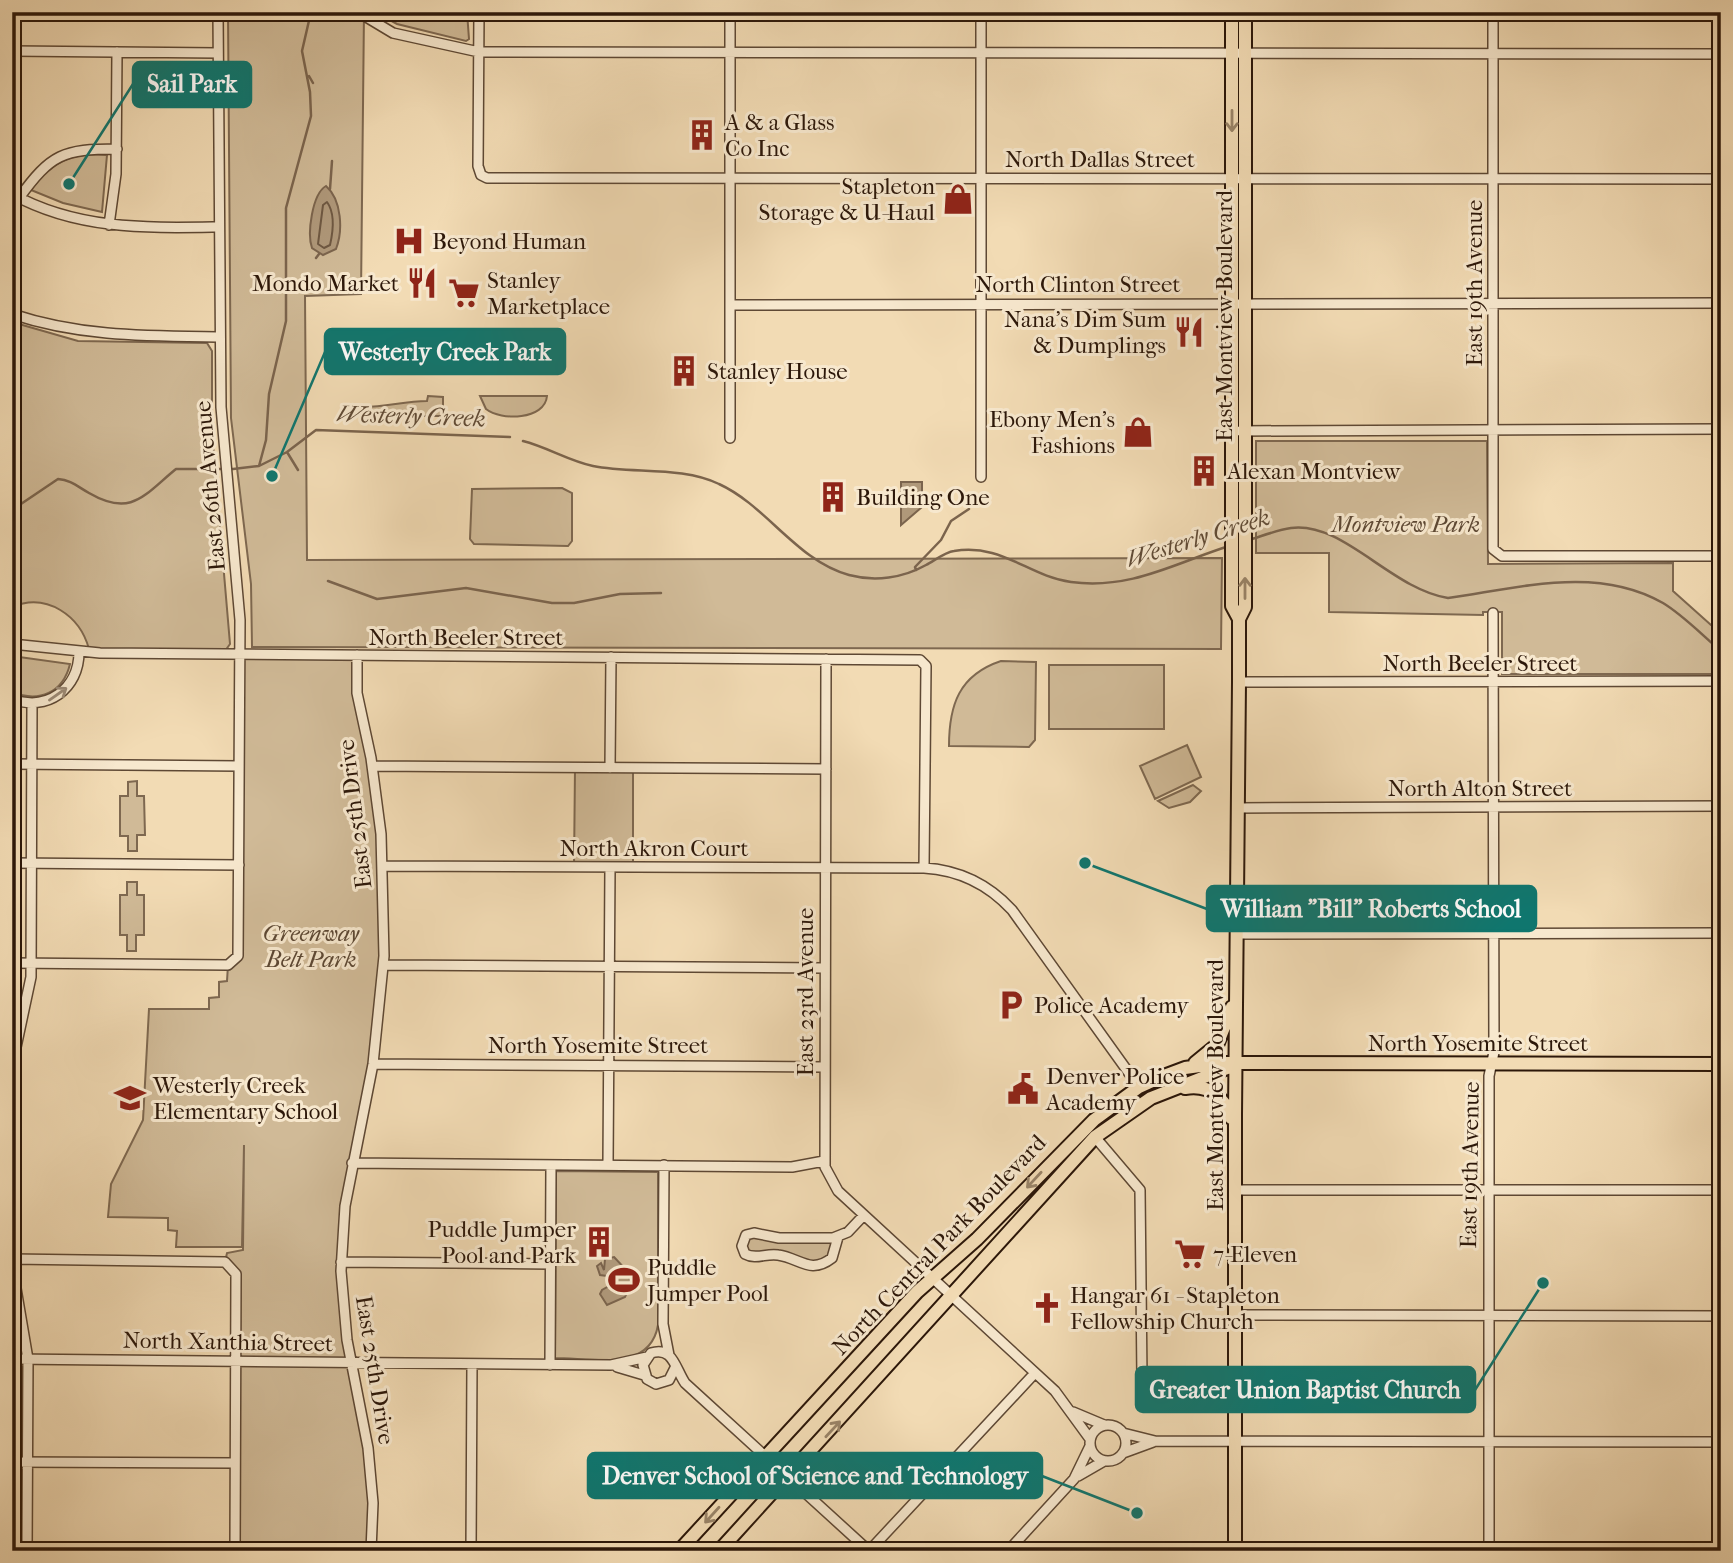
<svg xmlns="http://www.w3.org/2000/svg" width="1733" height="1563" font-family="'IM FELL French Canon',serif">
  <rect width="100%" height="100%" fill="#f2dbb4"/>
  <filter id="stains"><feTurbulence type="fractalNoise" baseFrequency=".00286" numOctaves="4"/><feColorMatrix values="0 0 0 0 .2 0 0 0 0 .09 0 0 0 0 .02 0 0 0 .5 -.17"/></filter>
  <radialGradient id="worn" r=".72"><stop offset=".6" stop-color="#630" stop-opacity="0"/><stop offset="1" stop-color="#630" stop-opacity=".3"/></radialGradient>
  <path fill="#d0ba97" stroke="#7e6850" stroke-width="2" d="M228,12H364L361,294L305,296L307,560L1222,558L1221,649L252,647L251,584L231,418Z
    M375,12H467L469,39L466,41L397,24Z
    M107,155L102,212L63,203L31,190C50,161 73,152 107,155Z
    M12,322L78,341L207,343L212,351V433L230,644L225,651L89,649C80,616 47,592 12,607Z
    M428,396L443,397V416H364V407C386,407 405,401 427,401Z
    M480,396H547C545,420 501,421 486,409Z
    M1256,441H1487L1488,564L1673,563V591L1711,625H1721V674H1502V612H1483V615L1329,612V553H1256Z
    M562,488L572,493V541L568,546L474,544L470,539L472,489Z
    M240,655H357V686L377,802L381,1001L345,1206L344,1314L368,1448L371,1551H235L236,1274L225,1262L227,1253L243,1250L244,1145L242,1247H176L177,1231L168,1230V1218L108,1217L111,1184L143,1120L149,1009H209V998L219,997V982L227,981L228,965L235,962Z
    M12,656L70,664C63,693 39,703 12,692Z
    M1001,661L1036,662L1035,740L1029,747L949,746C949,705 959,675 1001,661Z
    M1049,665H1164V729H1049Z
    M1187,745L1201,777L1155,799L1140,766Z
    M575,768H633V867H574Z
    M137,781V796H144L145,835H137V851H128V836H120V796H128V782Z
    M1193,785L1201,791L1190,802L1169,808L1158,801Z
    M127,882H137V895H144V935H136V951H127V935H120V895H127Z
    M556,1171L658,1172V1325C650,1373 592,1358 555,1358Z
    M750,1236L833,1242L829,1255L820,1262L749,1254L744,1242Z"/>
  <path fill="#af987a" stroke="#7b644d" stroke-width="2" d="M326,186C342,200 343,231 336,249L323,255L312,248C307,234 312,194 326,186Z
    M901,482H922V507L901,525Z
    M614,1257L628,1272L631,1284L625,1297L607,1305L600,1294L602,1290L616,1282L617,1277L614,1272L607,1276L600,1275L597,1266L601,1263L604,1270L605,1259Z"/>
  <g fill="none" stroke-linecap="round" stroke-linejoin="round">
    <path stroke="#6e5842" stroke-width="2" d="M327,202C335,213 333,232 330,245L324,248L318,244L323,205Z"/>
    <path stroke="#7b644d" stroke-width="2.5" d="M309,76L313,83
      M330,189L332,161
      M316,258L319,254
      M289,292L294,283
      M523,441C547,447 569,461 593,466C633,474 682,466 719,484C767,506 797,561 849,575C875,582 903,578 926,565C934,561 945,552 954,551C1002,543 1028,576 1071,582C1131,590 1175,563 1229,546
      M287,452L298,470
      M259,466L266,440L269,394L286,321V208L311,116L310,92L302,51L311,12
      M12,510L58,479C71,480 78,487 89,493C132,518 145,494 176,469H233L259,466L287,452L316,430L510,437
      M1249,540C1262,536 1277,530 1291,528C1343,521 1391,589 1448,598C1519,588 1597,565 1663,603C1683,615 1702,635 1721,651
      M916,570L915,567L941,540L951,521L969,509
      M328,581L377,599L466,588L552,603H574L620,594L661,593"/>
    <defs>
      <path id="minor" d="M358,12L393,33L479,52L1721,54
        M479,12L478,166L481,175L487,178L1721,179
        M981,12V477
        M1493,12V549L1502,556H1721
        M12,51L218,53
        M12,194C77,230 147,228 218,227
        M19,198C51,154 63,149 117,149
        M109,225L116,174L117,52
        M730,305L1721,303
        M12,314C81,337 148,336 220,337
        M1240,431L1721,429
        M730,438V12
        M12,644L100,653L920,660L926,666L924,868
        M357,655V693L371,758L381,834L384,956L373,1064L345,1206L341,1271L347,1340L368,1448L373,1503L371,1551
        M826,659L825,1167L838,1191L1055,1391L1090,1439
        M1239,682L1721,681
        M12,699C47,712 79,689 79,652
        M12,764L239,766
        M372,766L826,769
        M610,768L611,657
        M1239,808L1721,806
        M12,863L239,865
        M383,866L924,868C959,870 988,884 1012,910L1139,1087
        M1237,934L1721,933
        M12,963L228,965L238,956L240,620L221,407L218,12
        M384,965L824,968
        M373,1064L824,1067
        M12,1066L31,977L32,704
        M1095,1137L1140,1190L1142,1378H1235
        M352,1163L792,1167L824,1161
        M608,1165L610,867
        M664,1165L663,1324L669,1355
        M1235,1190H1721
        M838,1237L832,1258C810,1275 800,1258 778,1255C766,1253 756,1260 745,1254L742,1246L746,1235L754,1233L779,1238H833L848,1232L864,1215
        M12,1259L225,1262L236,1274L235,1551
        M341,1262L550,1264
        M12,1265L28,1359L27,1551
        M1235,1315L1721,1316
        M12,1359L611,1365L647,1357
        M550,1365L551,1165
        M617,1367L644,1375
        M675,1368L669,1380L656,1384L647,1379L643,1365L651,1353C673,1346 675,1368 685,1383L869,1551
        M1073,1412L1104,1425
        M1090 1443a18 18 0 1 1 36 0a18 18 0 1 1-36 0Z
        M1123,1433L1155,1441L1721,1442
        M1123,1453L1153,1442
        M12,1462L235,1463
        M1078,1476L1104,1461
        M471,1551L472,1364
        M869,1551L1035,1373
        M1008,1551L1074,1479L1090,1446
        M1489,1551V1076L1494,1052L1493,613"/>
      <path id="major" d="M1232,12V606L1239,619V682L1235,1115V1551
        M1239,619L1245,607V12
        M1195,1063L1217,1045L1232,1007
        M1185,1088C1209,1084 1224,1096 1231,1118
        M679,1551L917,1292L977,1239L1094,1120L1139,1087L1161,1077L1185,1068L1221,1063L1721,1064
        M719,1551L1095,1137L1151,1098L1235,1065"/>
    </defs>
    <use href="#minor" stroke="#5e4834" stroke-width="12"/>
    <use href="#major" stroke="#2c1709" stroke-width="16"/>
    <use href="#minor" stroke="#f7e8ce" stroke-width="9"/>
    <use href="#major" stroke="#f2dbb4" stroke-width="12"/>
  </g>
  <defs><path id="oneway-shaft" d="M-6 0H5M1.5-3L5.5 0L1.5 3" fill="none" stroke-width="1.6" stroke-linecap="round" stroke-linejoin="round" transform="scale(1.75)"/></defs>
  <g stroke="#998367">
    <use href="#oneway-shaft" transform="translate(1232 121) rotate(90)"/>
    <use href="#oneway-shaft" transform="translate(1245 588) rotate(-90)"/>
    <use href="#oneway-shaft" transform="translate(1034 1180) rotate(133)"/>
    <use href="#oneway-shaft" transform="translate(833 1429) rotate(-47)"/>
    <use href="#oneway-shaft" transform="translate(712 1515) rotate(132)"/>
  </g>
  <use stroke="#9c8a75" href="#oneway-shaft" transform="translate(58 694) rotate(-35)"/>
  <defs>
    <symbol id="building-bare" viewBox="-9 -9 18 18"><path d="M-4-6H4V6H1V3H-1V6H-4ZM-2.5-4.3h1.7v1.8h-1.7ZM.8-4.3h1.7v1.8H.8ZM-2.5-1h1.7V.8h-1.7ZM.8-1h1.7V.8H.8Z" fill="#8f2418" stroke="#f7e8ce" stroke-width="2.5" paint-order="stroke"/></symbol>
    <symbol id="shop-bare" viewBox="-9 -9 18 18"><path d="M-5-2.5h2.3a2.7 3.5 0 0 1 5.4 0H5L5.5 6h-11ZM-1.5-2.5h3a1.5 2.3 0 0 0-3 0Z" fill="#8f2418" stroke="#f7e8ce" stroke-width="2.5" paint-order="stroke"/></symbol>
    <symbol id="hospital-bare" viewBox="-9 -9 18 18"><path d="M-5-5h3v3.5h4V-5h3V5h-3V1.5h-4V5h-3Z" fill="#8f2418" stroke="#f7e8ce" stroke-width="2.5" paint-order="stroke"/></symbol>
    <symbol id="restaurant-bare" viewBox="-9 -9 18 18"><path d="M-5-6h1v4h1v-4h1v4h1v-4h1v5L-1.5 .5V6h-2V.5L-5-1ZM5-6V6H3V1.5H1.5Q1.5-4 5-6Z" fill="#8f2418" stroke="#f7e8ce" stroke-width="2.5" paint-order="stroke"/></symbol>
    <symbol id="supermarket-bare" viewBox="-9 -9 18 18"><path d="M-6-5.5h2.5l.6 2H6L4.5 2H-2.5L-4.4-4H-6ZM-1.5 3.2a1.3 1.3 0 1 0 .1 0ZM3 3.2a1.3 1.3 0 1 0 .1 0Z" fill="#8f2418" stroke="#f7e8ce" stroke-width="2.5" paint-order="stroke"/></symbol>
    <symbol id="parking-bare" viewBox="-9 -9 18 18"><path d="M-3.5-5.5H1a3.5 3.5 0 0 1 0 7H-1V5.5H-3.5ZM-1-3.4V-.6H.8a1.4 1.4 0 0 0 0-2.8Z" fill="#8f2418" stroke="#f7e8ce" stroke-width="2.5" paint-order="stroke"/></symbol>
    <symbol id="civic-bare" viewBox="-9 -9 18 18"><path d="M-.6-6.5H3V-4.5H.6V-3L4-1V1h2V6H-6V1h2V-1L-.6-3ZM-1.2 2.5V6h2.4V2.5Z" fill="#8f2418" stroke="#f7e8ce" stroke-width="2.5" paint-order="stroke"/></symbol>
    <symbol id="school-bare" viewBox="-9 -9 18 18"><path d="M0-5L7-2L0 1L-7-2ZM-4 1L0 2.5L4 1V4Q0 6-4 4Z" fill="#8f2418" stroke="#f7e8ce" stroke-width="2.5" paint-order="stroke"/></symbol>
    <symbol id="stadium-bare" viewBox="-9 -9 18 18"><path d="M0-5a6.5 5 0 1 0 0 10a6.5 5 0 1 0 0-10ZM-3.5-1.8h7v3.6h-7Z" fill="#8f2418" stroke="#f7e8ce" stroke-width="2.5" paint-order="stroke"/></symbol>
    <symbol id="church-bare" viewBox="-9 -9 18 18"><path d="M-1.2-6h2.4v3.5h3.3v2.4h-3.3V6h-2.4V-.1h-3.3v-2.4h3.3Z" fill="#8f2418" stroke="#f7e8ce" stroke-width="2.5" paint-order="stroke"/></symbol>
  </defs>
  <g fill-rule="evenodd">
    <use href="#building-bare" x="680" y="113" width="44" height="44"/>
    <use href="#shop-bare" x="936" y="177" width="44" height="44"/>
    <use href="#hospital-bare" x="387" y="219" width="44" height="44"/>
    <use href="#restaurant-bare" x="400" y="261" width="44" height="44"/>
    <use href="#supermarket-bare" x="442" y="271" width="44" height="44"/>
    <use href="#restaurant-bare" x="1167" y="310" width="44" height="44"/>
    <use href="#building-bare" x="662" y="349" width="44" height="44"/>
    <use href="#shop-bare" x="1116" y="410" width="44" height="44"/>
    <use href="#building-bare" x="1182" y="449" width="44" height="44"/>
    <use href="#building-bare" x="811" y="475" width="44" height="44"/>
    <use href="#parking-bare" x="989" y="983" width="44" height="44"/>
    <use href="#civic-bare" x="1001" y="1067" width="44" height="44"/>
    <use href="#school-bare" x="108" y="1076" width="44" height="44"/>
    <use href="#building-bare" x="577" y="1220" width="44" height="44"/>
    <use href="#supermarket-bare" x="1168" y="1232" width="44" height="44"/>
    <use href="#stadium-bare" x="602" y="1258" width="44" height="44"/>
    <use href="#church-bare" x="1025" y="1286" width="44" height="44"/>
  </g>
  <g text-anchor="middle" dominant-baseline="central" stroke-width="6" stroke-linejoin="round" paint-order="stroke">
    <g font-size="23" fill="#2c1709" stroke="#f7e8ce" text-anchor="start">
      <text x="725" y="122">A &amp; a Glass<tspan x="725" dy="26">Co Inc</tspan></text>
      <text x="935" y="186" text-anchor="end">Stapleton<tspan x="935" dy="26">Storage &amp; U-Haul</tspan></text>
      <text x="432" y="241">Beyond Human</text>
      <text x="487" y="280">Stanley<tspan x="487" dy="26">Marketplace</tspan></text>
      <text x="399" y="283" text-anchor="end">Mondo Market</text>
      <text x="1166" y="319" text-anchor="end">Nana's Dim Sum<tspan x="1166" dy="26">&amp; Dumplings</tspan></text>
      <text x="707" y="371">Stanley House</text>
      <text x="1115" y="419" text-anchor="end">Ebony Men's<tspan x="1115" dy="26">Fashions</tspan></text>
      <text x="1227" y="471">Alexan Montview</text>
      <text x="856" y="497">Building One</text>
      <text x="1034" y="1005">Police Academy</text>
      <text x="1046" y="1076">Denver Police<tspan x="1046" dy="26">Academy</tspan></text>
      <text x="153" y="1085">Westerly Creek<tspan x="153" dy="26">Elementary School</tspan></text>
      <text x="576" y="1229" text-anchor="end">Puddle Jumper<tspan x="576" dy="26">Pool and Park</tspan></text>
      <text x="1213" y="1254">7-Eleven</text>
      <text x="647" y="1267">Puddle<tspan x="647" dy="26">Jumper Pool</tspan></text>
      <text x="1070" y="1295">Hangar 61 - Stapleton<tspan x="1070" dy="26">Fellowship Church</tspan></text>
    </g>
    <g font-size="23" fill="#2c1709" stroke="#f7e8ce">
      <text x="1100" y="159">North Dallas Street</text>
      <text transform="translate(1474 283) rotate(-90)">East 19th Avenue</text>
      <text x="1078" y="284">North Clinton Street</text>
      <text transform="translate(1224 316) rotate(-90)">East Montview Boulevard</text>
      <text transform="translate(210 486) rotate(-95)">East 26th Avenue</text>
      <text x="466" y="637">North Beeler Street</text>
      <text x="1480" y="663">North Beeler Street</text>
      <text x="1480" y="788">North Alton Street</text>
      <text transform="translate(355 814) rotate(-97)">East 25th Drive</text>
      <text x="654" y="848">North Akron Court</text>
      <text transform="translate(805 992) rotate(-90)">East 23rd Avenue</text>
      <text x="1478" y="1043">North Yosemite Street</text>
      <text x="598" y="1045">North Yosemite Street</text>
      <text transform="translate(1215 1085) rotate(-90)">East Montview Boulevard</text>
      <text transform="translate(1470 1165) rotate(-89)">East 19th Avenue</text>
      <text transform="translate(939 1245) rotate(-46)">North Central Park Boulevard</text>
      <text transform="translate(228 1342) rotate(1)">North Xanthia Street</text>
      <text transform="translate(375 1370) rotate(81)">East 25th Drive</text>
    </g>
    <g font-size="23" font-style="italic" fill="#5d4834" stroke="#f7e8ce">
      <text x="1406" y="524">Montview Park</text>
      <text x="311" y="933">Greenway<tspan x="311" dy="26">Belt Park</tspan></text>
    </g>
    <g font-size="24" font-style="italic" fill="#604b36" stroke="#f7e8ce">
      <text transform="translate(411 416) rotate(2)">Westerly Creek</text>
      <text transform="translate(1198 538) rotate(-17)">Westerly Creek</text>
    </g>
  </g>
  <path fill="none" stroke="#0f766e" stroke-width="2.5" d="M69 184L133 84M272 476L325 352M1085 863L1207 909M1543 1283L1475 1390M1137 1513L1042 1476"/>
  <g fill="#0f766e" stroke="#f7e8ce" stroke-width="2.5">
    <circle cx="69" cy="184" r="7"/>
    <circle cx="272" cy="476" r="7"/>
    <circle cx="1085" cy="863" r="7"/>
    <circle cx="1543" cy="1283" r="7"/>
    <circle cx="1137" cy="1513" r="7"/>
  </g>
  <g fill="#0f766e" stroke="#0f766e" stroke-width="2.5">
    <rect x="133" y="62" width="118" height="45" rx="7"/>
    <rect x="325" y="329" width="240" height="45" rx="7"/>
    <rect x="1207" y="886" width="329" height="45" rx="7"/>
    <rect x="1136" y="1367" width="339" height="45" rx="7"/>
    <rect x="588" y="1453" width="454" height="45" rx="7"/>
  </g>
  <g font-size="24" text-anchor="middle" font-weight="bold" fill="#fff">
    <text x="192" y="92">Sail Park</text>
    <text x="445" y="360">Westerly Creek Park</text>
    <text x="1371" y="917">William "Bill" Roberts School</text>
    <text x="1305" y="1398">Greater Union Baptist Church</text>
    <text x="815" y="1484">Denver School of Science and Technology</text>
  </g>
  <rect width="1733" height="1563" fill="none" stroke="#f2dbb4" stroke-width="42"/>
  <rect x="14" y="14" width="1705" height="1535" fill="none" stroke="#2c1709" stroke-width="3.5"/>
  <rect x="21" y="21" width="1691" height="1521" fill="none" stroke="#2c1709" stroke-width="2"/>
  <rect width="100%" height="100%" filter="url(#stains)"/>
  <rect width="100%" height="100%" fill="url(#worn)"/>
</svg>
